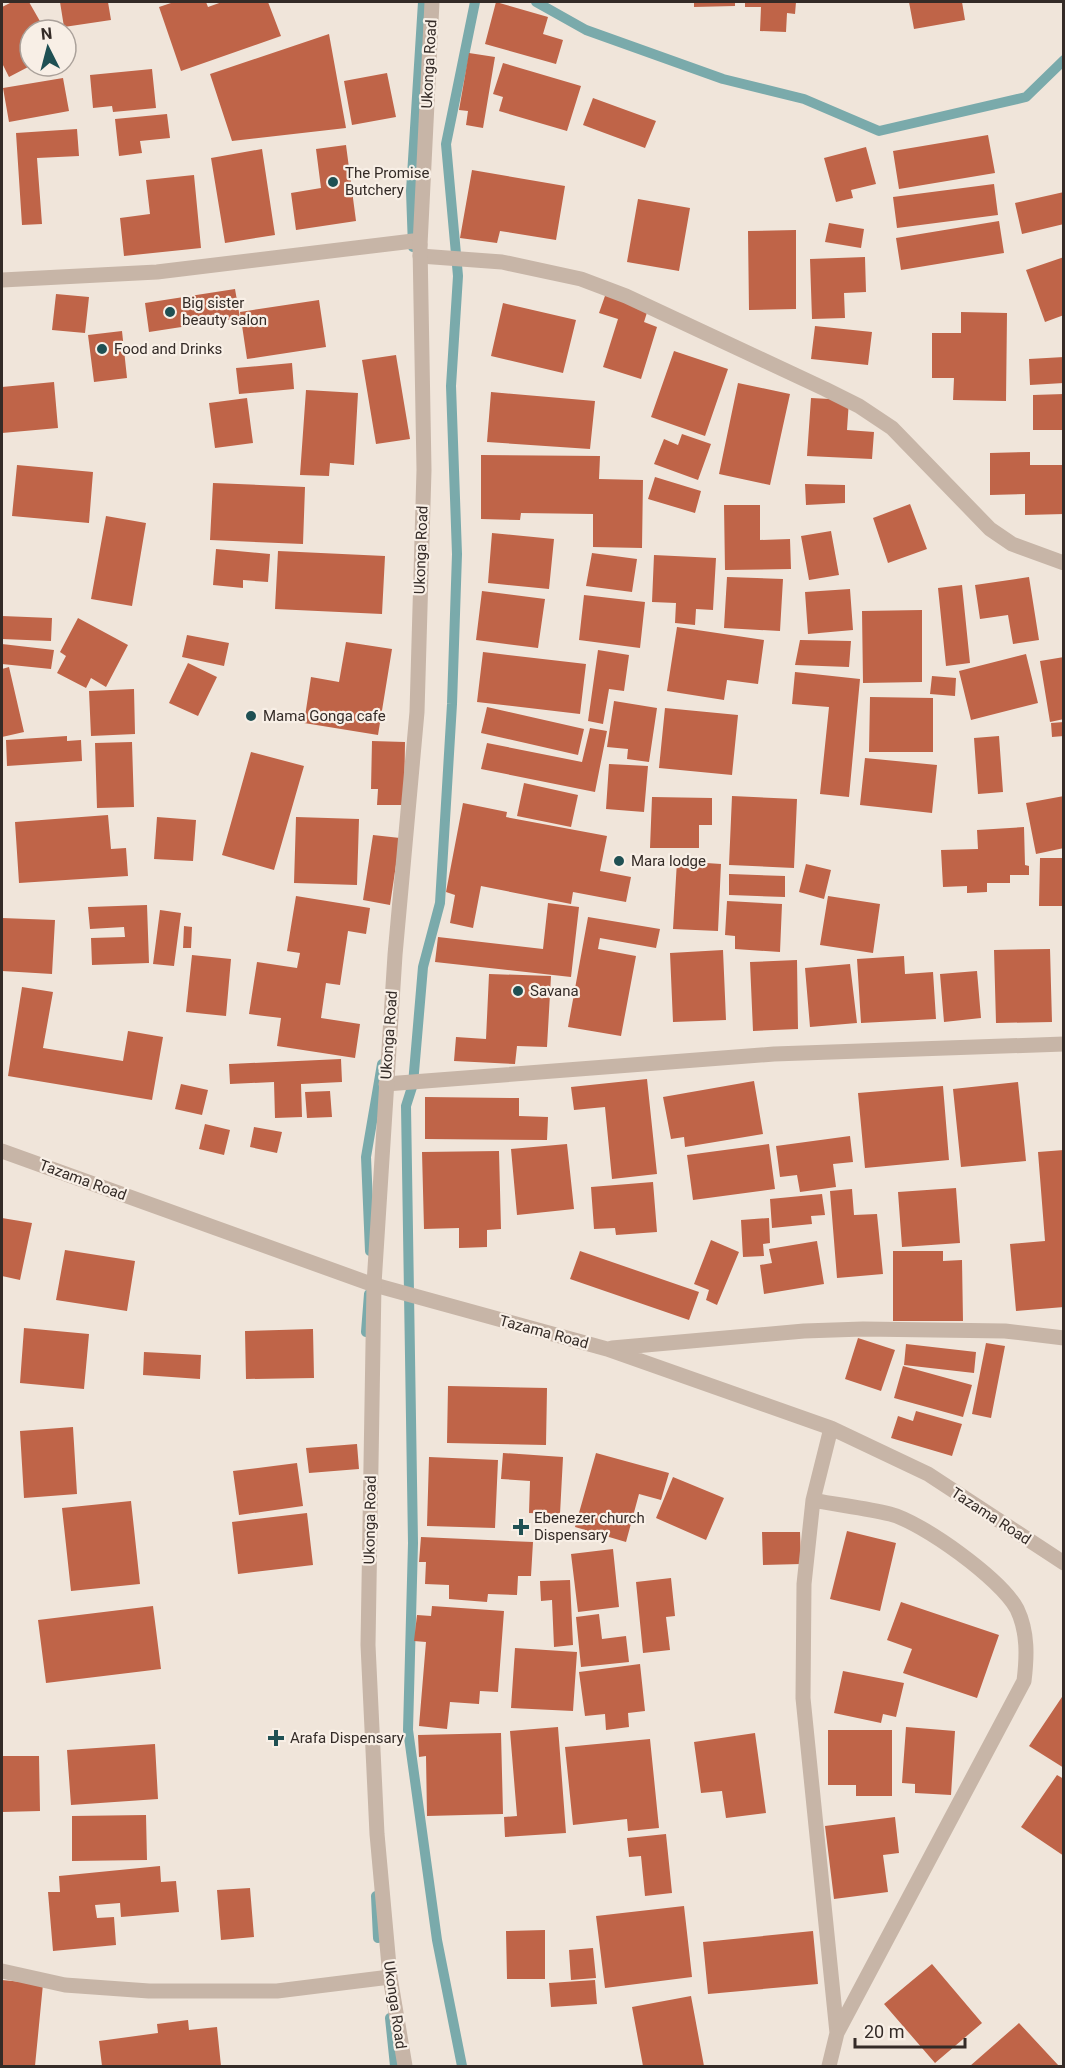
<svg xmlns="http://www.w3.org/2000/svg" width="1065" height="2068" font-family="Roboto,sans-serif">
  <rect width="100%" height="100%" fill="#f0e5da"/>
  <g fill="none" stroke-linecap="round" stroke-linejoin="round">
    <path stroke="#7aaaab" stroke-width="10" d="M536,2L586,30L723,79L804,99L879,131L1026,97L1064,60
      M413,247L411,191L423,2
      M370,1251L366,1157L382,1064
      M366,1332L369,1294
      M376,1896L378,1938
      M390,2018L395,2066
      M462,2066L437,1940L408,1730L413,1543L406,1106L413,1084L423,967L440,903L452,704L457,554L451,386L458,276L446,144L475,2"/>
  </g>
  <path fill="#bf6448" d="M12,2H29L45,30H30V66L9,77L2,63V7Z
    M60,2H108L111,20L64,27Z
    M174,2H206L208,7L222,2H268L281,36L181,71L159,7Z
    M496,2L548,17L543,34L563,40L556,64L485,44Z
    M694,2H735V6L694,7Z
    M745,2H796L795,14L787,13L786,32L760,31L761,7H745Z
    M909,2H962L965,20L914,29Z
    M329,34L346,128L232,141L210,74Z
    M469,53L495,57L483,128L466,125L468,111L459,110Z
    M503,63L581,86L567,131L499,111L503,97L493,94Z
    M152,69L156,108L113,112L112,106L93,108L90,75Z
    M387,73L396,117L352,125L344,81Z
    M63,78L69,111L9,122L3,88Z
    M593,98L656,121L645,148L583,125Z
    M167,114L170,138L140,141L142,153L119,156L115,119Z
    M77,129L79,156L37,158L42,224L22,225L16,133Z
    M988,135L995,173L899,189L893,151Z
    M346,145L356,221L296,230L291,193L321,188L316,149Z
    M866,147L876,184L851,190L853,198L836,202L824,158Z
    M262,149L275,235L225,243L211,158Z
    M472,170L565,186L556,240L500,231L497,243L460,238Z
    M194,175L201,248L124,256L120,218L150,214L146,180Z
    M994,184L998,215L897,228L893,197Z
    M1064,192V224L1022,234L1015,203Z
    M638,199L690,208L679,271L627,262Z
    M999,221L1004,253L901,270L896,238Z
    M829,223L864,229L861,248L825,242Z
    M796,230V309L749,310L748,231Z
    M865,257L866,292L844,293L845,318L812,319L810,259Z
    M1064,257V315L1045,322L1026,270Z
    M235,289L240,318L149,332L145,303Z
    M606,293L649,306L644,322L657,327L641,379L603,367L618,319L599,313Z
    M56,294L89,297L85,333L52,330Z
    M319,300L326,347L247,359L240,312Z
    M503,303L576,320L563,373L491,356Z
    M961,312L1007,313L1006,401L953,400L954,378H932V333H961Z
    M815,326L872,332L868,365L811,359Z
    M122,331L127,378L94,382L88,335Z
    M674,351L728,369L705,436L651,417Z
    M396,355L410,439L376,444L362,360Z
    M1064,357V383L1030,385L1029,359Z
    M292,363L294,389L239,394L236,368Z
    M54,382L58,428L2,433V387Z
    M738,383L790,394L770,485L719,474Z
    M306,390L358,393L354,465L330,463L329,476L300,475Z
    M491,392L595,401L590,449L487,442Z
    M1064,394V430H1033V395Z
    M247,398L253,443L215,448L209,403Z
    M811,398L849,400L847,430L874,432L872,459L807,456Z
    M682,434L711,444L698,480L654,464L664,439L678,445Z
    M1030,452V465H1064V514L1025,515V494L990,495V453Z
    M481,455L600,456L599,479L643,480L642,548L593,547V514L521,513L520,520L481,519Z
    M17,465L93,472L89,523L12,516Z
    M655,477L701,491L695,513L648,499Z
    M213,483L305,487L303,544L210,540Z
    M805,484L845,485V503L806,505Z
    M910,504L927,549L888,563L873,518Z
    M724,505H760V540L790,539L791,569L725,570Z
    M106,516L146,523L132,606L91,599Z
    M831,531L839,575L809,580L801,536Z
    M492,533L554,539L549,589L488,583Z
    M216,549L270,554L268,582L243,580V588L213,585Z
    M278,551L385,556L382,614L275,609Z
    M592,553L637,559L632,592L586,586Z
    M654,555L716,558L713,610L696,609L695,625L675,623L676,603L652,602Z
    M727,577L783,579L780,631L724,628Z
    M1029,577L1039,640L1013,644L1008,615L980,619L975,585Z
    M962,585L970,663L946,666L938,588Z
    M850,589L853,630L808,634L805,592Z
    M482,591L545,599L538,648L476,640Z
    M584,595L645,602L640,648L579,640Z
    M922,610V682L863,683L862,611Z
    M2,616L52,618L51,641L2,639Z
    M78,618L128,645L106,687L91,678L86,688L57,673L66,656L60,652Z
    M677,627L764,640L758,684L727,680L724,700L667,691Z
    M187,635L229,643L224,666L182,657Z
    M800,640L851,641L849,667L795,665Z
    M346,642L392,649L378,735L304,723L311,677L339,682Z
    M2,644L54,650L51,669L2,664Z
    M598,650L629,655L624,691L609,689L603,724L588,721Z
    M483,652L586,664L580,714L477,702Z
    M1026,654L1038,703L971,720L959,671Z
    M1064,657V719L1050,722L1040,661Z
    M188,663L217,677L198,716L169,703Z
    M9,667L24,732L2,737V669Z
    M795,672L860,679L849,797L820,794L829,707L792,704Z
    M932,676L956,678L955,696L930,694Z
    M134,689L135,734L91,736L89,691Z
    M870,697L933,698V752H869Z
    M614,701L657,708L649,762L627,759L628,749L607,747Z
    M487,707L584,729L578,755L481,733Z
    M665,708L738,715L732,775L659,768Z
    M1064,722V736L1052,737L1051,723Z
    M590,728L607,731L595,792L481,769L487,743L582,762Z
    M67,736V741L81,740L82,761L7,766L6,740Z
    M999,736L1003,792L978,794L974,738Z
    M372,741L405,742L404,805H377L378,789H371Z
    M132,742L134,807L97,808L95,743Z
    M251,752L304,766L274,870L222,855Z
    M865,758L937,765L932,813L860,805Z
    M609,764L648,766L644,812L606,809Z
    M524,783L578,795L571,827L517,816Z
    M732,796L797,799L794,868L729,865Z
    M1064,796V848L1036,854L1026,803Z
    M652,797L712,798V825H699V848H650Z
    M463,803L507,812L506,817L607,836L600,871L631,877L626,902L573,892L571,904L481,886L473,928L450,923L455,895L446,892Z
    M108,815L111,849L126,848L128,876L19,883L15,822Z
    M157,817L196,820L193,861L154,859Z
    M296,817L359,819L357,885L294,883Z
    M1024,827L1025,865L1029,866V875H1010V883H987V892L967,893V886L943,887L941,850L978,849L977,830Z
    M373,835L400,838L390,905L363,900Z
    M1040,858H1064V906H1039Z
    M677,861L721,864L718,931L673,929Z
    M806,864L831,870L824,899L799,892Z
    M729,874L785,876V897L729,895Z
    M296,896L370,908L366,934L348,931L340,985L326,983L321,1018L360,1024L355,1058L277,1046L281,1018L249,1014L257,962L297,968L300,953L287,951Z
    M828,896L880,904L873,953L820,945Z
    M727,901L782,904L780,952L735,949V936L725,935Z
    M548,903L579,907L571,977L435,962L438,937L543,949Z
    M147,905L149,963L92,965L91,938L125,937L124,927L90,929L88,907Z
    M160,910L181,913L174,966L153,964Z
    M588,917L660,929L656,948L600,938L598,949L636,956L621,1036L568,1027Z
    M2,918L55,920L52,974L2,971Z
    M184,926L192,927L191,948H183Z
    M1050,949L1052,1022L996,1023L994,950Z
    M723,950L726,1020L673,1022L670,953Z
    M192,955L231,959L226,1016L186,1012Z
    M904,956L905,974L933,972L936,1019L861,1023L857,959Z
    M797,960L798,1029L753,1031L750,962Z
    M850,964L857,1023L810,1027L805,968Z
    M977,971L981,1018L944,1022L940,974Z
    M489,974L551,976L547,1047L517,1046L515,1064L454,1061L456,1037L486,1039Z
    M22,987L53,992L43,1048L123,1061L128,1031L163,1037L152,1100L8,1076Z
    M341,1059L342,1082L301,1084L302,1117L275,1118L274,1082L230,1084L229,1064Z
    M647,1079L657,1174L612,1179L605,1107L574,1110L571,1087Z
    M754,1081L763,1134L685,1147L684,1137L671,1139L663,1097Z
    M1018,1082L1026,1161L961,1167L953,1089Z
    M181,1084L208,1090L202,1115L175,1109Z
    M943,1086L949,1160L865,1168L858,1093Z
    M330,1091L332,1117L307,1118L305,1092Z
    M425,1097L519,1098V1116L548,1117L547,1140L425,1139Z
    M205,1124L230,1130L224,1155L199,1149Z
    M254,1127L282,1132L277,1153L250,1147Z
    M850,1136L853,1162L833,1164L836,1187L800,1192L797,1175L780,1177L776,1146Z
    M567,1144L574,1209L517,1215L511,1149Z
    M769,1144L775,1189L693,1200L687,1155Z
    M1064,1150V1307L1016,1311L1010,1244L1045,1241L1038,1152Z
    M499,1151L501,1229L487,1230V1247L459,1248V1228L424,1229L422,1152Z
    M653,1182L657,1232L616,1235L615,1228L594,1229L591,1187Z
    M956,1188L960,1243L902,1247L898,1192Z
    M852,1189L854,1215L877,1214L883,1274L837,1278L830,1191Z
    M822,1194L825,1215L811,1216L812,1224L772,1228L770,1199Z
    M2,1218L32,1223L20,1280L2,1276Z
    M769,1218L770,1243L763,1244L764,1256L743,1257L741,1220Z
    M711,1240L739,1252L717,1305L706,1300L709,1290L694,1284Z
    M817,1241L824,1284L764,1294L760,1265L772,1263L769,1249Z
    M65,1250L135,1261L127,1311L56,1300Z
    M580,1251L699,1292L689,1320L570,1279Z
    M893,1251H943V1261L962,1260L963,1321H893Z
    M24,1328L89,1334L84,1389L20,1383Z
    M313,1329L314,1378L246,1379L245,1331Z
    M858,1338L895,1350L881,1391L845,1379Z
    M986,1343L1005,1346L991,1418L972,1414Z
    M906,1344L976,1352L974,1373L904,1365Z
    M144,1352L201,1355L200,1379L143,1375Z
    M903,1366L972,1385L963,1417L894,1398Z
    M448,1386L547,1388L546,1445L447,1443Z
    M916,1411L962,1424L952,1456L891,1438L898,1416L913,1421Z
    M73,1427L77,1494L24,1498L20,1431Z
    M357,1444L359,1469L309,1473L306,1448Z
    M503,1453L563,1457L560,1514L529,1513L530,1481L501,1479Z
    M596,1453L669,1473L661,1500L639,1494L626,1542L575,1527Z
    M429,1457L498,1460L495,1528L427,1526Z
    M297,1463L303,1506L239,1515L233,1471Z
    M673,1477L724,1498L706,1540L656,1518Z
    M131,1501L140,1584L71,1591L62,1508Z
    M307,1513L313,1565L238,1574L232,1522Z
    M847,1531L896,1543L880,1611L830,1599Z
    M762,1532H800L801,1564L763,1565Z
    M421,1537L533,1542L531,1576H518L517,1595L488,1594L487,1602L449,1599V1585L425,1584L426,1562H419Z
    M613,1549L619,1607L578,1612L571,1554Z
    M671,1578L675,1616L666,1617L670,1650L643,1653L636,1582Z
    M570,1580L573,1645L554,1647L552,1600L541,1601L540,1581Z
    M901,1602L999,1635L977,1698L903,1673L912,1649L887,1640Z
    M153,1606L161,1669L46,1683L38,1620Z
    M432,1606L504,1611L498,1692L480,1691L479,1704L450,1702L447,1729L419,1726L426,1642L414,1641L417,1615L431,1616Z
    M599,1614L602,1639L626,1636L629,1662L581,1667L576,1617Z
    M515,1648L577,1652L573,1711L511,1708Z
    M640,1664L645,1711L628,1713L629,1727L606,1730L605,1714L585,1716L579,1672Z
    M843,1671L904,1683L896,1717L883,1714L881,1723L834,1713Z
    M1064,1694V1768L1029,1746Z
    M558,1727L566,1833L505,1837L504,1817L517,1816L510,1731Z
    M906,1727L955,1731L951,1795L915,1793V1784L902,1783Z
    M828,1730H892V1796H856V1785H828Z
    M501,1733L503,1814L427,1816L426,1756L419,1757L418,1735Z
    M755,1733L766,1813L726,1818L722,1791L701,1793L694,1742Z
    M650,1739L659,1828L628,1831L627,1819L573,1825L565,1747Z
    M155,1744L158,1799L71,1805L67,1750Z
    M2,1756H39L40,1811L2,1812Z
    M1057,1775L1064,1779V1856L1021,1827Z
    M146,1815L147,1860L72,1861V1816Z
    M895,1817L899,1853L883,1855L888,1892L834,1899L825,1826Z
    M666,1834L672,1893L645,1896L641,1856L629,1857L627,1838Z
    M160,1866L161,1882L176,1881L179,1912L121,1917L120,1903L95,1905L97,1918L114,1917L116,1945L53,1951L48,1892H60L59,1876Z
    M250,1888L254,1937L221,1940L217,1890Z
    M684,1906L692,1977L605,1988L596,1916Z
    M545,1930V1979H507L506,1931Z
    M813,1931L818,1984L708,1994L703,1942Z
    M593,1948L596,1978L571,1980L569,1950Z
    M932,1964L982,2023L935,2063L884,2004Z
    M2,1980L43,1984L35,2066H2Z
    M595,1980L597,2004L551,2007L549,1983Z
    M691,1996L704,2066H643L632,2007Z
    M188,2020L189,2030L217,2027L221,2066H102L99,2041L158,2033L157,2024Z
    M1019,2023L1059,2066H970Z"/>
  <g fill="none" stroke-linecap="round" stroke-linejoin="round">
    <path stroke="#c7b5a7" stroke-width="15" d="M420,256L502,262L581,279L626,296L825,389L859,406L892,428L990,529L1012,544L1064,563
      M2,280L157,272L413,241L420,245
      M386,1084L774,1054L1064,1044
      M2,1151L371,1284L607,1349L831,1428L928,1474L1064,1563
      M612,1348L804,1331L863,1329L1005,1331L1064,1338
      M831,1428L813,1500L804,1584L803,1698L837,2033
      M813,1500C838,1505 865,1508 890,1514C922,1522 1001,1579 1017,1609C1028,1632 1027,1657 1024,1681L837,2033L829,2066
      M2,1971L65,1985L149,1991H277L390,1977"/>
    <path stroke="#c7b5a7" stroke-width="15" d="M405,2066L390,1977L377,1834L368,1645L374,1284L395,955L417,712L424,470L420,245L432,2"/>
  </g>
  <g fill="#1f5053" stroke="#f8efe6" stroke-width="2">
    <circle cx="333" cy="182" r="6"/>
    <circle cx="170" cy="312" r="6"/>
    <circle cx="102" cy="349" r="6"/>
    <circle cx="251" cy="716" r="6"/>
    <circle cx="619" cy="861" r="6"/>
    <circle cx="518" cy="991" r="6"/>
    <path d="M518 1518h6v6h6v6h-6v6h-6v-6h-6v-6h6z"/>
    <path d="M273 1729h6v6h6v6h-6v6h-6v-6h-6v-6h6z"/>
  </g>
  <g text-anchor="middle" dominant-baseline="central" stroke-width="4.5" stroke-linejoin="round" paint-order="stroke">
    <g font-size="15" fill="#342b27" stroke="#f8efe6">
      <text transform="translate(429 64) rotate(-87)">Ukonga Road</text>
      <text transform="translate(421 550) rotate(-88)">Ukonga Road</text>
      <text transform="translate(389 1035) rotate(-86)">Ukonga Road</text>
      <text transform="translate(83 1180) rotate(20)">Tazama Road</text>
      <text transform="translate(544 1332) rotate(15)">Tazama Road</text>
      <text transform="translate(991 1516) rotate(33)">Tazama Road</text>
      <text transform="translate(370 1520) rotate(-89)">Ukonga Road</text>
      <text transform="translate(395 2005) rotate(82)">Ukonga Road</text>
    </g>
    <g font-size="15" fill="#342b27" stroke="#f8efe6" text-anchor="start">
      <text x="345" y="173">The Promise<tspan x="345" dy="17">Butchery</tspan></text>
      <text x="182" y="303">Big sister<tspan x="182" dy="17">beauty salon</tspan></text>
      <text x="114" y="349">Food and Drinks</text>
      <text x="263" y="716">Mama Gonga cafe</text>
      <text x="631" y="861">Mara lodge</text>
      <text x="530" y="991">Savana</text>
      <text x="534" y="1518">Ebenezer church<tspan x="534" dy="17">Dispensary</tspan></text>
      <text x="290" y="1738">Arafa Dispensary</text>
    </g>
  </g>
  <rect width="1065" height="2068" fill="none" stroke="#342b27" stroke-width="6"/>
  <g transform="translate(48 48) rotate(354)"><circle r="28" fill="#f8efe6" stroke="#aaa19a" stroke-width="1.5"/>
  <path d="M0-4.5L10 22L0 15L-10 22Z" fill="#1f5053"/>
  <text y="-9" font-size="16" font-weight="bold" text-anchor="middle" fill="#342b27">N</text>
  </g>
  <path d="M855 2038v9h110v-9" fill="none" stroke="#342b27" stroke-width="3"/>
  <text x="864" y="2038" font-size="18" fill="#342b27" stroke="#f8efe6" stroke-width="4.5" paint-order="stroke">20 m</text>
</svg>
